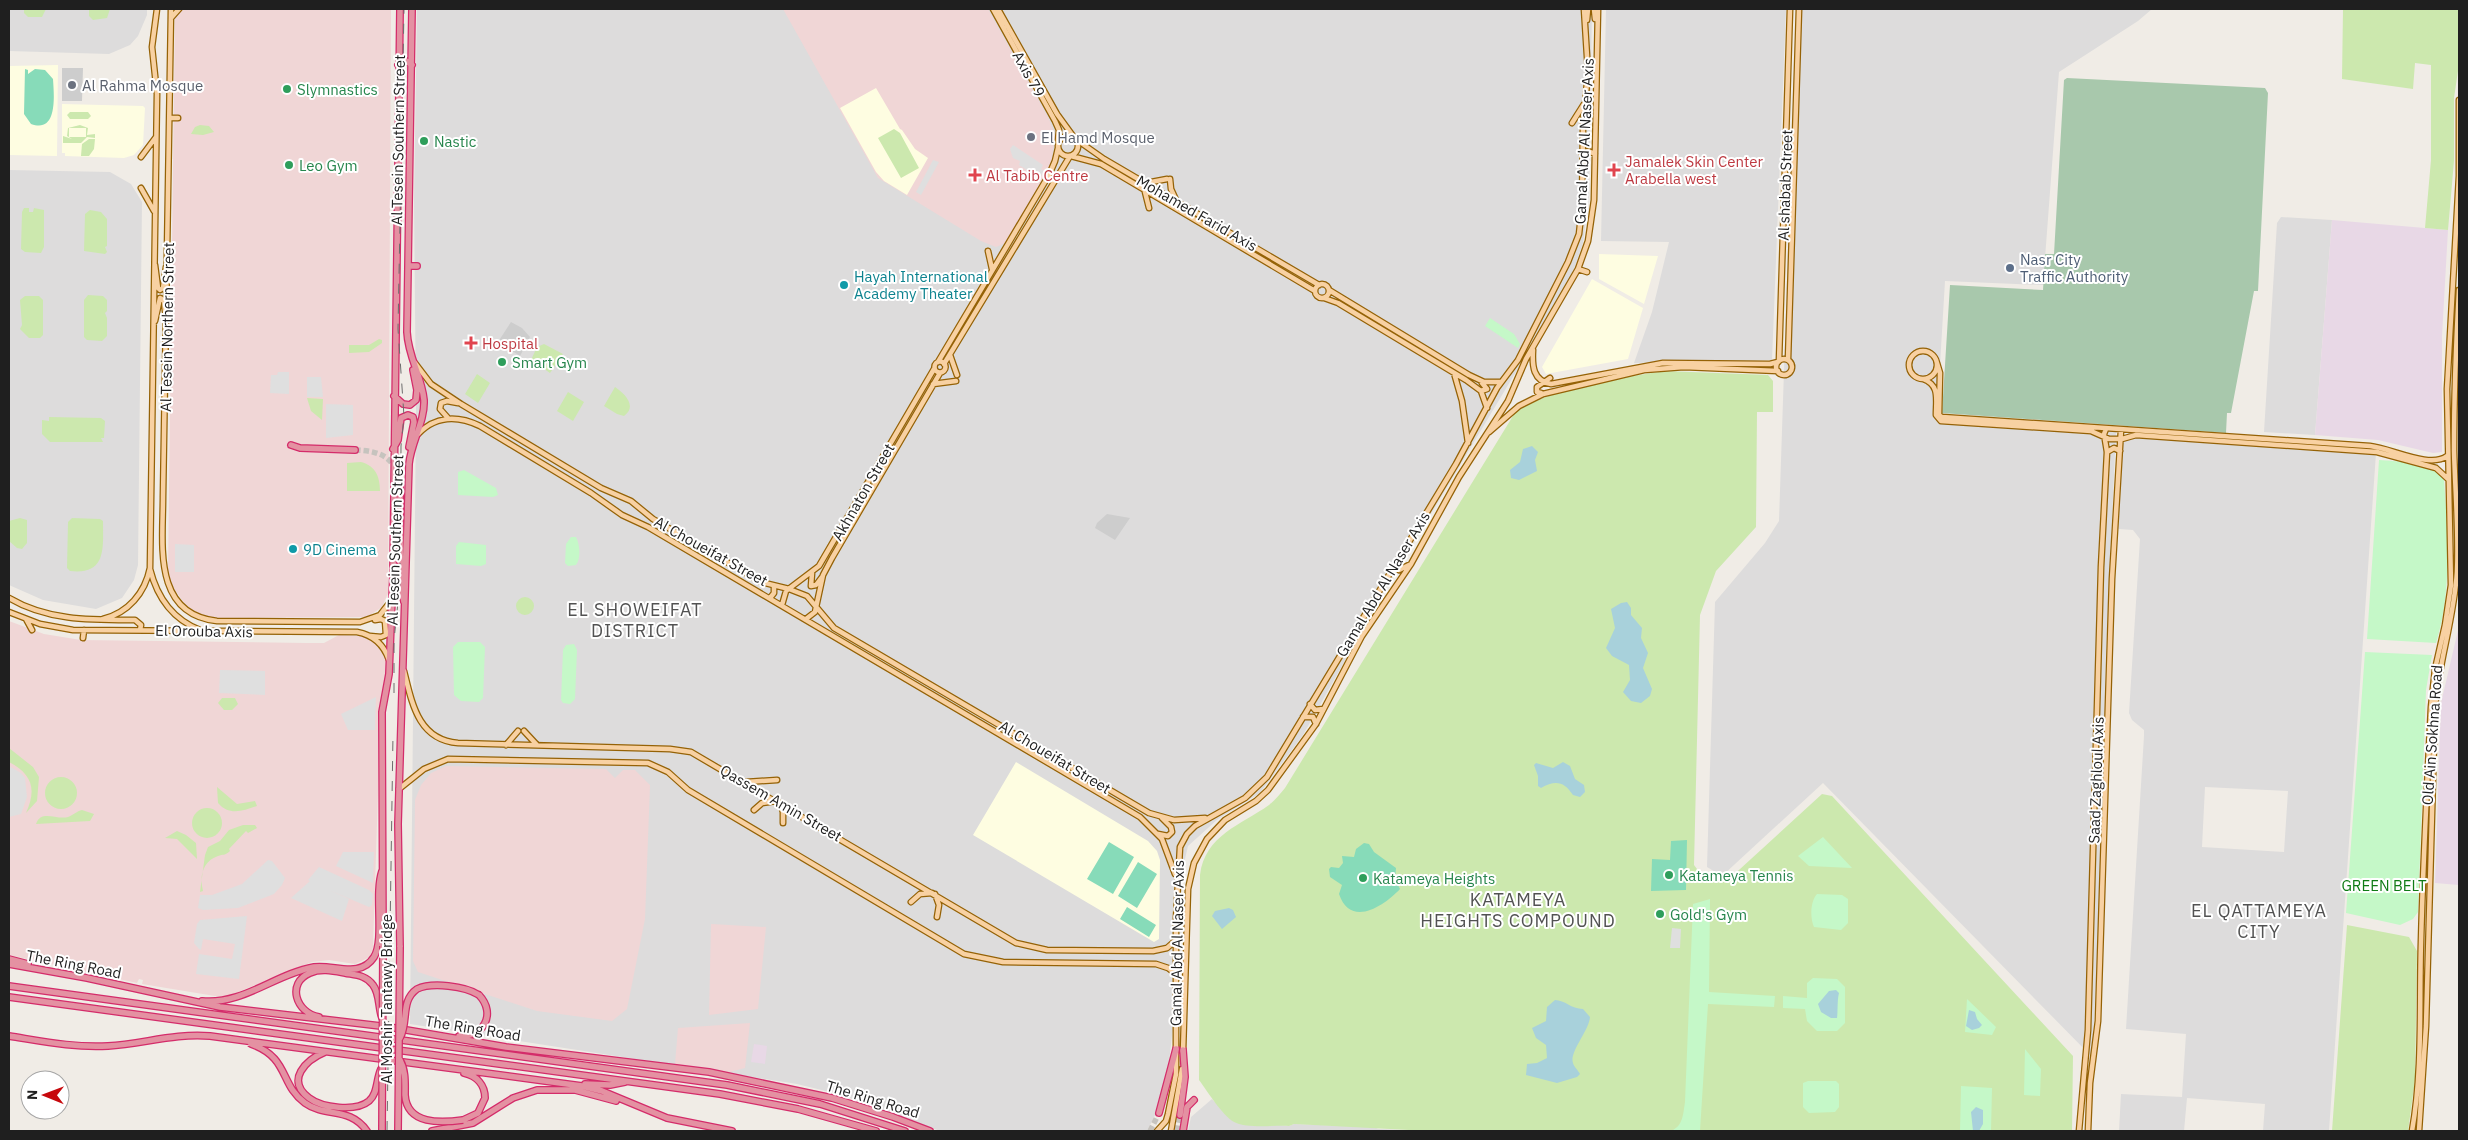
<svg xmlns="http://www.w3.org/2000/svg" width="2468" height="1140" font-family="'IBM Plex Sans',sans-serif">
  <rect width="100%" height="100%" fill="#f0ece6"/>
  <path fill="#dddcdc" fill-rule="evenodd" d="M9,9H147V15L138,36L130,45L109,54L9,51Z
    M417,9H1592L1589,196L1583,243L1574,269L1557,303L1373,611L1303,735L1260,793L1218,819L1188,846L1182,872L1181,954L1168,1071L1158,1109L1147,1131H940L842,1095L797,1084L410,1024L416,412L414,201Z
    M1606,9H1786L1772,360L1634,363L1652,312L1669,242L1601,241Z
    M1796,9H2152L2138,21L2059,72L2043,285L1945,281L1937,415L1940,420L2116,432L2106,649L2098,947L2092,1057L1823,783L1722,876L1707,867L1715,602L1765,543L1779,521Z
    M9,170L110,172L131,184L142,202L138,565L134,580L122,598L96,609L43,600L9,585Z
    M2281,217L2332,220L2315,435L2264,432L2277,223Z
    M2130,433L2372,449L2376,453L2329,1131H2263L2265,1104L2187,1098L2184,1131H2119L2121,1094L2182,1097L2186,1034L2126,1029L2144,736V730L2132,720L2129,713L2140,539L2133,530L2119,529L2116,526L2123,438ZM2205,787L2288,791L2284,852L2202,847Z
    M1212,1099L1234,1121L1289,1126L1294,1124L1373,1127L1379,1129L1428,1131H1188L1191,1117Z"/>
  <path fill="#f0d6d6" d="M175,9H391L388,593L382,607L367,617L209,618L195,612L184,603L171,584L168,573Z
    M783,9H988L1049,119L1055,136L1051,164L1006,243L996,247L981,241L878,178Z
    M9,621L44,634L81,640L307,643H324L339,635L362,636L376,643L386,657L387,686L381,699L373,947L370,957L355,964L329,960L312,962L231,995L221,997L142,984L143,980L139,979L137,983L9,955Z
    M446,766L606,769L615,778L623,770H635L650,785L645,919L627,1009L612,1021L537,1011L418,972L413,961L415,800L421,785L431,773Z
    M711,924L766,927L758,1009L709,1015Z
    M750,1023L745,1068L726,1073L675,1064L678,1028Z"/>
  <path fill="#e8d8e6" d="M2332,220L2448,230L2442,336V452L2433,453L2378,440L2315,435Z
    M2459,626V885L2435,883L2441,703Z
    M754,1044L767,1046L765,1064L751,1062Z"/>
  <path fill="#fefde1" d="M58,65L57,156L9,155V66Z
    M876,88L900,129L902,130L915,149L928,158L907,195L884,181L876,172L840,108Z
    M62,104L143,106L145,108L143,145L134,155L124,158L65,156V153H62Z
    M1599,254L1658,256L1644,304L1599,279Z
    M1592,279L1643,308L1628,359L1546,374L1542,367Z
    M1016,762L1148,841L1157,851L1160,860L1159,939L1154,942L973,835Z"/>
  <path fill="#cdcdcd" d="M62,68H83L82,101H62Z
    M511,322L522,328L530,337L520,356L498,342Z
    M1107,514L1130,518L1115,540L1095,528L1097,523Z"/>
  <path fill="#cce8ae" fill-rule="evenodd" d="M24,9H46L42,17H28L24,13Z
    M89,9H110L107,18L93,20L89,16Z
    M2343,9H2459V64L2454,98V161L2448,230L2425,228L2431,160V65L2415,63L2413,89L2342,79Z
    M70,112H88L91,116L88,119H70L67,115Z
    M80,125L88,128L87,135L95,134V138L87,137L81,143H63V136L72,139L67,136L68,128ZM69,128H86V137H69Z
    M200,125L209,126L214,132L203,135L191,134L195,127Z
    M894,129L900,133L919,168L901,178L878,138Z
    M89,139H95L94,149L89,156H81L82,144Z
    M24,208H29V212H33L34,208L44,210V247L41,253L25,252L21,249L22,212Z
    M90,210L101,212L107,219V246L105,247L107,252L105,254L84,251L85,214Z
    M88,295L103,296L107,300V311L105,313L107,318V336L102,341L87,340L84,337V300Z
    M25,296H39L43,300V335L40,338H29L20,329L22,325L20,300Z
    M379,339L382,340V343L369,352L349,353V345H369Z
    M544,344L563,354L550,373L531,360L537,347Z
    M1666,371L1768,375L1773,381V412H1757L1756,527L1716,571L1700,615L1694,865L1706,881L1722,882L1728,880L1822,794L1832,796L2073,1056L2072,1131H1428L1294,1124L1289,1126C1273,1125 1249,1129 1234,1122C1222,1115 1208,1092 1199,1080L1200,875C1205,835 1241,825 1269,805C1275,800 1280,794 1285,788L1516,411C1547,390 1627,376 1666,371Z
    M477,374L490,383L478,403L465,394Z
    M615,387C624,393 638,406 624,416L617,414L604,406Z
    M568,392L584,402L573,421L557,411Z
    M307,398L323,399L322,420L311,411Z
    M49,417L101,418L105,421L104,438H101L103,442H50L42,434V420L49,421Z
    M361,462C376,466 380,477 380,491H347V463Z
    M20,518L27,520V543L22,549L17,548L9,541V521Z
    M72,518L100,519L103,521C103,548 107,575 70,571L67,568L68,522Z
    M516 606a9 9 0 1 1 18 0a9 9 0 1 1-18 0Z
    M222,698H235L238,704L232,710H224L218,703Z
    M9,748L33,767L39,777L37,801L26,813C37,789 32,774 9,762Z
    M45 793a16 16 0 1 1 32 0a16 16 0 1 1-32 0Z
    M217,787L237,804L255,801L257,806C243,811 229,816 218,803Z
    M192 823a15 15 0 1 1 30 0a15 15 0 1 1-30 0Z
    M82,810L94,814L90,821L36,824C41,809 56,820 68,817C73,815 77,811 82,810Z
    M243,825H255L257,828L248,833L246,831L229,849L230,851C225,856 223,854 218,856C203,861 199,876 203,891L200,892L205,855L208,847L220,841L229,830Z
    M177,831L186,835L196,843L197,859L177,839L165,838Z
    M2347,925L2409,937L2417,951L2415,1080L2408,1131H2332Z"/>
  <path fill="#a8c8ac" d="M2067,78L2265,88L2268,93L2258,291H2254L2231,413H2227L2226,433L1942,413L1950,285L2043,290L2045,254H2054L2064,80Z"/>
  <path fill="#c5f8c8" d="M1490,318L1514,334L1520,344L1518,348L1485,326Z
    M2379,460C2397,462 2434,460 2444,480C2448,533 2452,592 2436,643L2367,639Z
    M464,470L496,488L498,495L493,497L458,495V472Z
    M571,537H576C580,544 581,559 576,565L568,566L565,563L566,544Z
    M459,542L486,545V564L481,566L456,564V546Z
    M458,642H480L485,647L483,698L479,702L461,701L454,695L453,647Z
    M574,644L577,650L575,699L570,704L563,703L561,700L563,650L566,645Z
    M2365,652L2432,655L2426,690L2418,912L2413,919L2400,925L2346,913Z
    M1823,837L1852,868L1809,866L1798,856Z
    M1817,894L1842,895L1848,899V923L1841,930L1814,927C1810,918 1810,902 1817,894Z
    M1710,899L1709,992L1775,996L1774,1007L1708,1004L1700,1131H1671C1683,1126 1683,1115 1685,1102L1693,904Z
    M1813,978L1837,979L1845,987V1023L1837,1031H1817L1807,1021L1805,1009L1783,1008V996L1807,998V983Z
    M1967,999L1996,1027L1992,1035L1965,1032Z
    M2025,1049L2041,1069L2040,1096L2024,1095Z
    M1808,1081H1836L1839,1084V1107L1835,1112L1809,1113L1803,1107V1083Z
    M1961,1086L1992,1088L1991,1131H1960Z"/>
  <path fill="#87dbb9" d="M25,69L28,70V74L35,69L45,70L53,79C54,95 58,134 31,124L24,114Z
    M1687,840L1686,890L1651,891L1652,859L1670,860L1671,841Z
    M1109,842L1134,857L1113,894L1087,879Z
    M1364,843L1369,844L1374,852L1396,868L1395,879L1400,889C1385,905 1351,929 1339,894L1342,885L1330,877L1329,869L1331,867L1339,868L1343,863L1342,856L1354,857L1356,849Z
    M1138,862L1157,874L1137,908L1118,896Z
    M1127,907L1156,925L1149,937L1120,919Z"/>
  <path fill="#dfdfdf" d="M1013,145L1043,165L1041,169L1044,171L1040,178L1019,165L1020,161L1013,158L1010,149Z
    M933,160L939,162L921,195L916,192Z
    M278,372H289V394L270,393L271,375H277Z
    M307,377H321L323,397H307Z
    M326,404L353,405V435L326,438Z
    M175,544L194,545V572H175Z
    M220,670L265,671V695L219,693Z
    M376,697L375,730H348L341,714Z
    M9,766L21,773L25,778L27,797L21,814L9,817Z
    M343,852H374L373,883L336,866Z
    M268,860L272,861L285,878L282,885L274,894L238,908L203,910L198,908L200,895H212L242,884Z
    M319,867L369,890L373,894L372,905L369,907L329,890L349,899L342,921L291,898L310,881L308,880Z
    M247,916L239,979L196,974L199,954L232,959L235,944L203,939L201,950L199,949L194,943L197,924L200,920Z
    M1672,928L1681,929L1680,948H1670Z"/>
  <path fill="#a8d1db" d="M1532,446L1538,452L1535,460L1537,471L1519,480L1511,478L1510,470L1520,462L1523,449Z
    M1627,602L1631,608V615L1642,628L1641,638L1648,653L1643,668L1652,689L1650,696L1641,703L1631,701L1623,692L1630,680L1629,665L1612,656L1606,648L1615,628L1611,609L1621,603Z
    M1563,762L1570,766L1575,779L1584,785L1585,792L1580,797L1573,795C1564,781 1555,780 1541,788L1538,786V776L1534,765L1536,763L1553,768Z
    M1229,908L1233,910L1236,917L1222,929L1212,916L1215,911Z
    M1836,990L1839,993C1837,1000 1838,1013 1837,1018H1831L1821,1012L1818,1004L1829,991Z
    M1555,1000C1565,1000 1571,1009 1583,1009L1590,1017C1589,1031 1569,1052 1573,1063C1574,1067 1578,1070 1580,1074L1577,1077L1557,1083L1526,1075L1527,1064L1537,1063L1547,1058L1546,1045L1536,1038L1532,1028L1546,1021L1547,1007Z
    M1969,1010L1975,1012L1977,1019L1982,1025L1979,1028L1972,1030L1966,1026Z
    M1976,1107L1983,1110V1124L1979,1131H1973L1971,1112Z"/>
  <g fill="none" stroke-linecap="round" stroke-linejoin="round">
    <path stroke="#c6c3be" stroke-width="5.5" stroke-dasharray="5.5 3" stroke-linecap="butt" d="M355,450C381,451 396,457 400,485
      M1150,1131L1159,1113
      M1177,1131L1180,1115"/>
    <defs>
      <path id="major" d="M171,9L163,497C163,544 152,614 217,621L360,622L380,615L391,601
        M993,9L1055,121L1059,130L1058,141
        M998,9L1057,114L1073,136
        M1594,9L1595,19
        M171,18L179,9
        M1587,20L1588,9
        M170,118H178
        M1572,123L1584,104
        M1058 146a10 10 0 1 1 20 0a10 10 0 1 1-20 0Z
        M1077,140L1104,159L1319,285
        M1582,154L1588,151L1595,154
        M1071,156L1101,164L1315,291
        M141,157L156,137
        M1170,179L1171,189L1176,200
        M1146,183L1167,179
        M141,188L154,211
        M1145,192L1149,208
        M988,251L992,269
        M155,265L158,288L160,290L163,288L166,267
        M1578,269L1587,272
        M1315 291a7 7 0 1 1 14 0a7 7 0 1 1-14 0Z
        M1329,290L1469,375L1484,382H1501
        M1324,298L1338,303L1466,380L1481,391L1487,408
        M155,321L160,298L164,300L165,311
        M1533,350C1532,366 1533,381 1551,384L1663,363L1770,364L1778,362
        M1909 365a14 14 0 1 1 28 0a14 14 0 1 1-28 0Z
        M950,355L957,375
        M1776 367a8 8 0 1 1 16 0a8 8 0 1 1-16 0Z
        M1788,360L1799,9
        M1779,361L1790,9
        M934.5 367a5.5 5.5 0 1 1 11 0a5.5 5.5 0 1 1-11 0Z
        M938,362L1049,175L1055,161L1058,148
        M415,363L431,384L461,404L601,488L631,501L653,519L761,582L789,589L807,596L834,628L1149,813L1174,820L1205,818
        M1937,363L1940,373L1939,415L1942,417L2370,446C2391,448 2430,469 2447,456
        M944,364L1070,156
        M1454,373L1462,401L1468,443
        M1923,379C1940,385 1936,399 1936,415L1941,421L2091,431L2109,439H2122L2136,435L2377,452L2436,468L2448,479
        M933,384L956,381
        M1481,391L1487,389L1482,383
        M1541,393L1537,392V387L1550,378
        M448,418L440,409L441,403L447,401L458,403
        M1489,432L1519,406L1543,394L1644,370L1684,367L1778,371
        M418,434C435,416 457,415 480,426L591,493L622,515L648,527L1140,817L1162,839L1175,874
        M2107,452L2114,448L2120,451
        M1396,564L1399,570L1411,564
        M150,569C157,597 172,619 200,630
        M812,573L811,586L816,585L822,577
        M9,598C48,621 91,620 135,620L141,625L140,630
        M770,598L774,593V586
        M782,605L786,591L819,566L934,369
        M9,612L40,624L73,630L357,632C373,635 384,645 389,660
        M26,619L32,630
        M103,619C128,613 145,593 150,568L157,94L152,47L157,9
        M806,619L815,612L823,575L832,558L940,373
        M370,636L381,637L386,635L385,621L381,619L375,620
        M83,638L84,630
        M404,671C412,703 418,740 458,743L670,749L691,752L1016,943L1047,950L1153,951L1167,948L1176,940
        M1310,704L1315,710L1323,709
        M1303,717H1313L1316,724
        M524,731L537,745
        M506,745L518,731
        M746,782L777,780
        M399,789L424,769L448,759L648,763L668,772L688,790L964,954L1003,962L1156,964L1168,968L1176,974
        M780,803L783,812V823
        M754,810L762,803L776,801
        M1158,834L1168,836L1172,832L1171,827L1162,818
        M935,894L939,905L937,917
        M911,902L920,894L932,893
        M1183,1052L1188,889L1194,863L1207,839L1225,820L1256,801L1268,790L1316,724L1362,636L1411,564L1459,477L1508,401L1526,359L1578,269L1588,241L1594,200L1598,9
        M1157,1131L1166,1121L1168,1114L1176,1074V919L1180,847L1187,834L1195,826L1245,798L1267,777L1456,464L1497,388L1518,360L1568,262L1579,234L1582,206L1583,126L1588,72L1584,9
        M1171,1131L1182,1069
        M2079,1131L2088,1030L2101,567L2107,452L2104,434L2106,429
        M2088,1131L2090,1083L2098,1021L2112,579L2121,430
        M2412,1131C2423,1069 2419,1005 2421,942C2423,863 2427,785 2431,707L2435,669L2445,625L2451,585L2447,389L2459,176V100
        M2419,1131L2426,1026L2435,707C2439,662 2454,618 2457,572C2459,532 2455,491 2454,450C2454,397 2456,343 2459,290"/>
      <path id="highway" d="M398,65L406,61L412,65
        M408,266H417
        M394,396L403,404L410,405L416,400L417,390L413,370
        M291,445L300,448L355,450
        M393,449L398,440L401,418L408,415L413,417L414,422L409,447
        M400,485L401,588L404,602
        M383,946L382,712L389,674L393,574L400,9
        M400,947L398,824L409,464C411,442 425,422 424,400C422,377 408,357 407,332L412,9
        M9,959L28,964
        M9,964L87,978L220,1007L389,1027L506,1047L709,1072L832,1098L893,1117L930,1131
        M9,986L727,1085L820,1104L905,1131
        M9,997L720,1094L798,1109L876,1131
        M202,1001C243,1005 275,974 314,967C334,964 360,979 374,957C385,939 374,895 382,871
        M319,1017C296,1013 286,983 310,973C321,968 334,971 345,973C355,975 366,975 373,985C380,994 378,1007 382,1018
        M9,1036C41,1041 74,1048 108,1046C143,1044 174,1033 210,1036L582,1086L602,1091L667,1118L732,1131
        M459,1036C483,1038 497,1014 479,995
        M251,1044C290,1058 279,1084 305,1103C326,1118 349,1106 367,1131
        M325,1052C306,1060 285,1080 309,1098C322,1108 356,1112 369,1101C378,1093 376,1080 381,1069
        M585,1084L610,1085L625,1082
        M873,1101L879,1112
        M1159,1113L1176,1049
        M1180,1115L1185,1077L1183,1050
        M463,1120L478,1113L485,1098C485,1085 477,1076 464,1073
        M432,1131L473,1123L513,1098L537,1090H575L616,1101
        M1183,1131L1187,1107L1194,1100"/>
    </defs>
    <use href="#major" stroke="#956206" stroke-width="7"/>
    <use href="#highway" stroke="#d42c6a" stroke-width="8"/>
    <use href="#major" stroke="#f8d1a2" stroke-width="4.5"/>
    <use href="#highway" stroke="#e491a2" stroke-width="5.5"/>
    <path stroke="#6d6d6d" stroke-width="1" stroke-dasharray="10 10" stroke-linecap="butt" d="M394,693V640L400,583L401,446L404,416L398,329L404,9
      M387,1131L393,734"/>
    <defs>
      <path id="highway-bridge" d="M400,1038C409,1021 400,1001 417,989C432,982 465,986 479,995
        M400,1060C406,1071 405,1083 405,1095C407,1125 441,1123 463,1120
        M382,1131L383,946
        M398,1131L400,947"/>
    </defs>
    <use href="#highway-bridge" stroke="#d42c6a" stroke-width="8" stroke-linecap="butt"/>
    <use href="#highway-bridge" stroke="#e491a2" stroke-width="5.5"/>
  </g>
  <g fill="#6b7280" stroke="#fff" stroke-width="2">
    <circle cx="72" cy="85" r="5"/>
    <circle cx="1031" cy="137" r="5"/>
  </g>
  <g fill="#2e9e5b" stroke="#fff" stroke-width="2">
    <circle cx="287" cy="89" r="5"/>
    <circle cx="424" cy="141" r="5"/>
    <circle cx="289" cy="165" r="5"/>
    <circle cx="502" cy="362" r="5"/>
    <circle cx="1669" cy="875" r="5"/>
    <circle cx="1363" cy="878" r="5"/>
    <circle cx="1660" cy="914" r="5"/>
  </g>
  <g fill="#e0444e" stroke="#fff" stroke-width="2">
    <path d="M1611.5 162.5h5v5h5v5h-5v5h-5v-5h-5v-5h5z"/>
    <path d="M972.5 167.5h5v5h5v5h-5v5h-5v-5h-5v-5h5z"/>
    <path d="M468.5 335.5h5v5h5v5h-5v5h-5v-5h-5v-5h5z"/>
  </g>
  <circle fill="#5c6f8a" stroke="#fff" stroke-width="2" cx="2010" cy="268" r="5"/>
  <g fill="#0f9aa8" stroke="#fff" stroke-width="2">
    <circle cx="844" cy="285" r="5"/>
    <circle cx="293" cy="549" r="5"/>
  </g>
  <g text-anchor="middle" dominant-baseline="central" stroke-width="4" stroke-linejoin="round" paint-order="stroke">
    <g font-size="15" fill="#1f1f1f" stroke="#fff">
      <text transform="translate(1029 74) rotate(61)">Axis 79</text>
      <text transform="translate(398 140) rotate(-89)">Al Tesein Southern Street</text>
      <text transform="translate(1584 141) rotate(-87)">Gamal Abd Al Naser Axis</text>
      <text transform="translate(1785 185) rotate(-88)">Al shabab Street</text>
      <text transform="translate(1197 213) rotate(30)">Mohamed Farid Axis</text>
      <text transform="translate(167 327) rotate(-89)">Al Tesein Northern Street</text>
      <text transform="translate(863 492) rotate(-60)">Akhnaton Street</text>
      <text transform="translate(395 540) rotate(-88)">Al Tesein Southern Street</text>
      <text transform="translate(711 551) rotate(29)">Al Choueifat Street</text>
      <text transform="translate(1383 584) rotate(-59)">Gamal Abd Al Naser Axis</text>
      <text transform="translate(204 631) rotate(1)">El Orouba Axis</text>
      <text transform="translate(2432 735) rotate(-86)">Old Ain Sokhna Road</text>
      <text transform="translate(1055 757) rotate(31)">Al Choueifat Street</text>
      <text transform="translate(2096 780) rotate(-88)">Saad Zaghloul Axis</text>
      <text transform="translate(781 803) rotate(30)">Qassem Amin Street</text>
      <text transform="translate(1177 943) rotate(-89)">Gamal Abd Al Naser Axis</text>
      <text transform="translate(74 964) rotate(11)">The Ring Road</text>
      <text transform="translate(386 999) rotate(-90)">Al Moshir Tantawy Bridge</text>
      <text transform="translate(473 1028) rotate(9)">The Ring Road</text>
      <text transform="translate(873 1099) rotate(17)">The Ring Road</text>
    </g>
    <g font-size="15" fill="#5b616d" stroke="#fff" text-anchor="start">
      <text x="82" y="85">Al Rahma Mosque</text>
      <text x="1041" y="137">El Hamd Mosque</text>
    </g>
    <g font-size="15" fill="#27864d" stroke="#fff" text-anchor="start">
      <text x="297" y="89">Slymnastics</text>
      <text x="434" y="141">Nastic</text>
      <text x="299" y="165">Leo Gym</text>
      <text x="512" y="362">Smart Gym</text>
      <text x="1679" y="875">Katameya Tennis</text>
      <text x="1373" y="878">Katameya Heights</text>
      <text x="1670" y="914">Gold's Gym</text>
    </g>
    <g font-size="15" fill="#be3a42" stroke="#fff" text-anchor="start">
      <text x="1625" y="161">Jamalek Skin Center<tspan x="1625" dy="17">Arabella west</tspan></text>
      <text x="986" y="175">Al Tabib Centre</text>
      <text x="482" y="343">Hospital</text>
    </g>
    <g font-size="15" fill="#4e5e75" stroke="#fff" text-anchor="start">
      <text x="2020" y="259">Nasr City<tspan x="2020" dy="17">Traffic Authority</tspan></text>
    </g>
    <g font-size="15" fill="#0d838f" stroke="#fff" text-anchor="start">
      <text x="854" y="276">Hayah International<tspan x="854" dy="17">Academy Theater</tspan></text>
      <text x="303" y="549">9D Cinema</text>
    </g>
    <g font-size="15" fill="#107b16" stroke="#fff">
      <text x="2384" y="885">GREEN BELT</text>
    </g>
    <g font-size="18" letter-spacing="1" fill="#525252" stroke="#fff">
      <text x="635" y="609">EL SHOWEIFAT<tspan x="635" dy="21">DISTRICT</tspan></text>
      <text x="1518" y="899">KATAMEYA<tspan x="1518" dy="21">HEIGHTS COMPOUND</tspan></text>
      <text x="2259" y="910">EL QATTAMEYA<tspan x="2259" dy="21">CITY</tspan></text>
    </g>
  </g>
  <rect width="2468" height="1140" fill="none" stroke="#1f1f1f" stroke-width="20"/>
  <g transform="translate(45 1095) rotate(271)"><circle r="24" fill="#ffffff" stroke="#a5a5a5"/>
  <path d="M0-4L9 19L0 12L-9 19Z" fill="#c7080c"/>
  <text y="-8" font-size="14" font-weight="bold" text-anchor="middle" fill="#1f1f1f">N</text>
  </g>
</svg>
